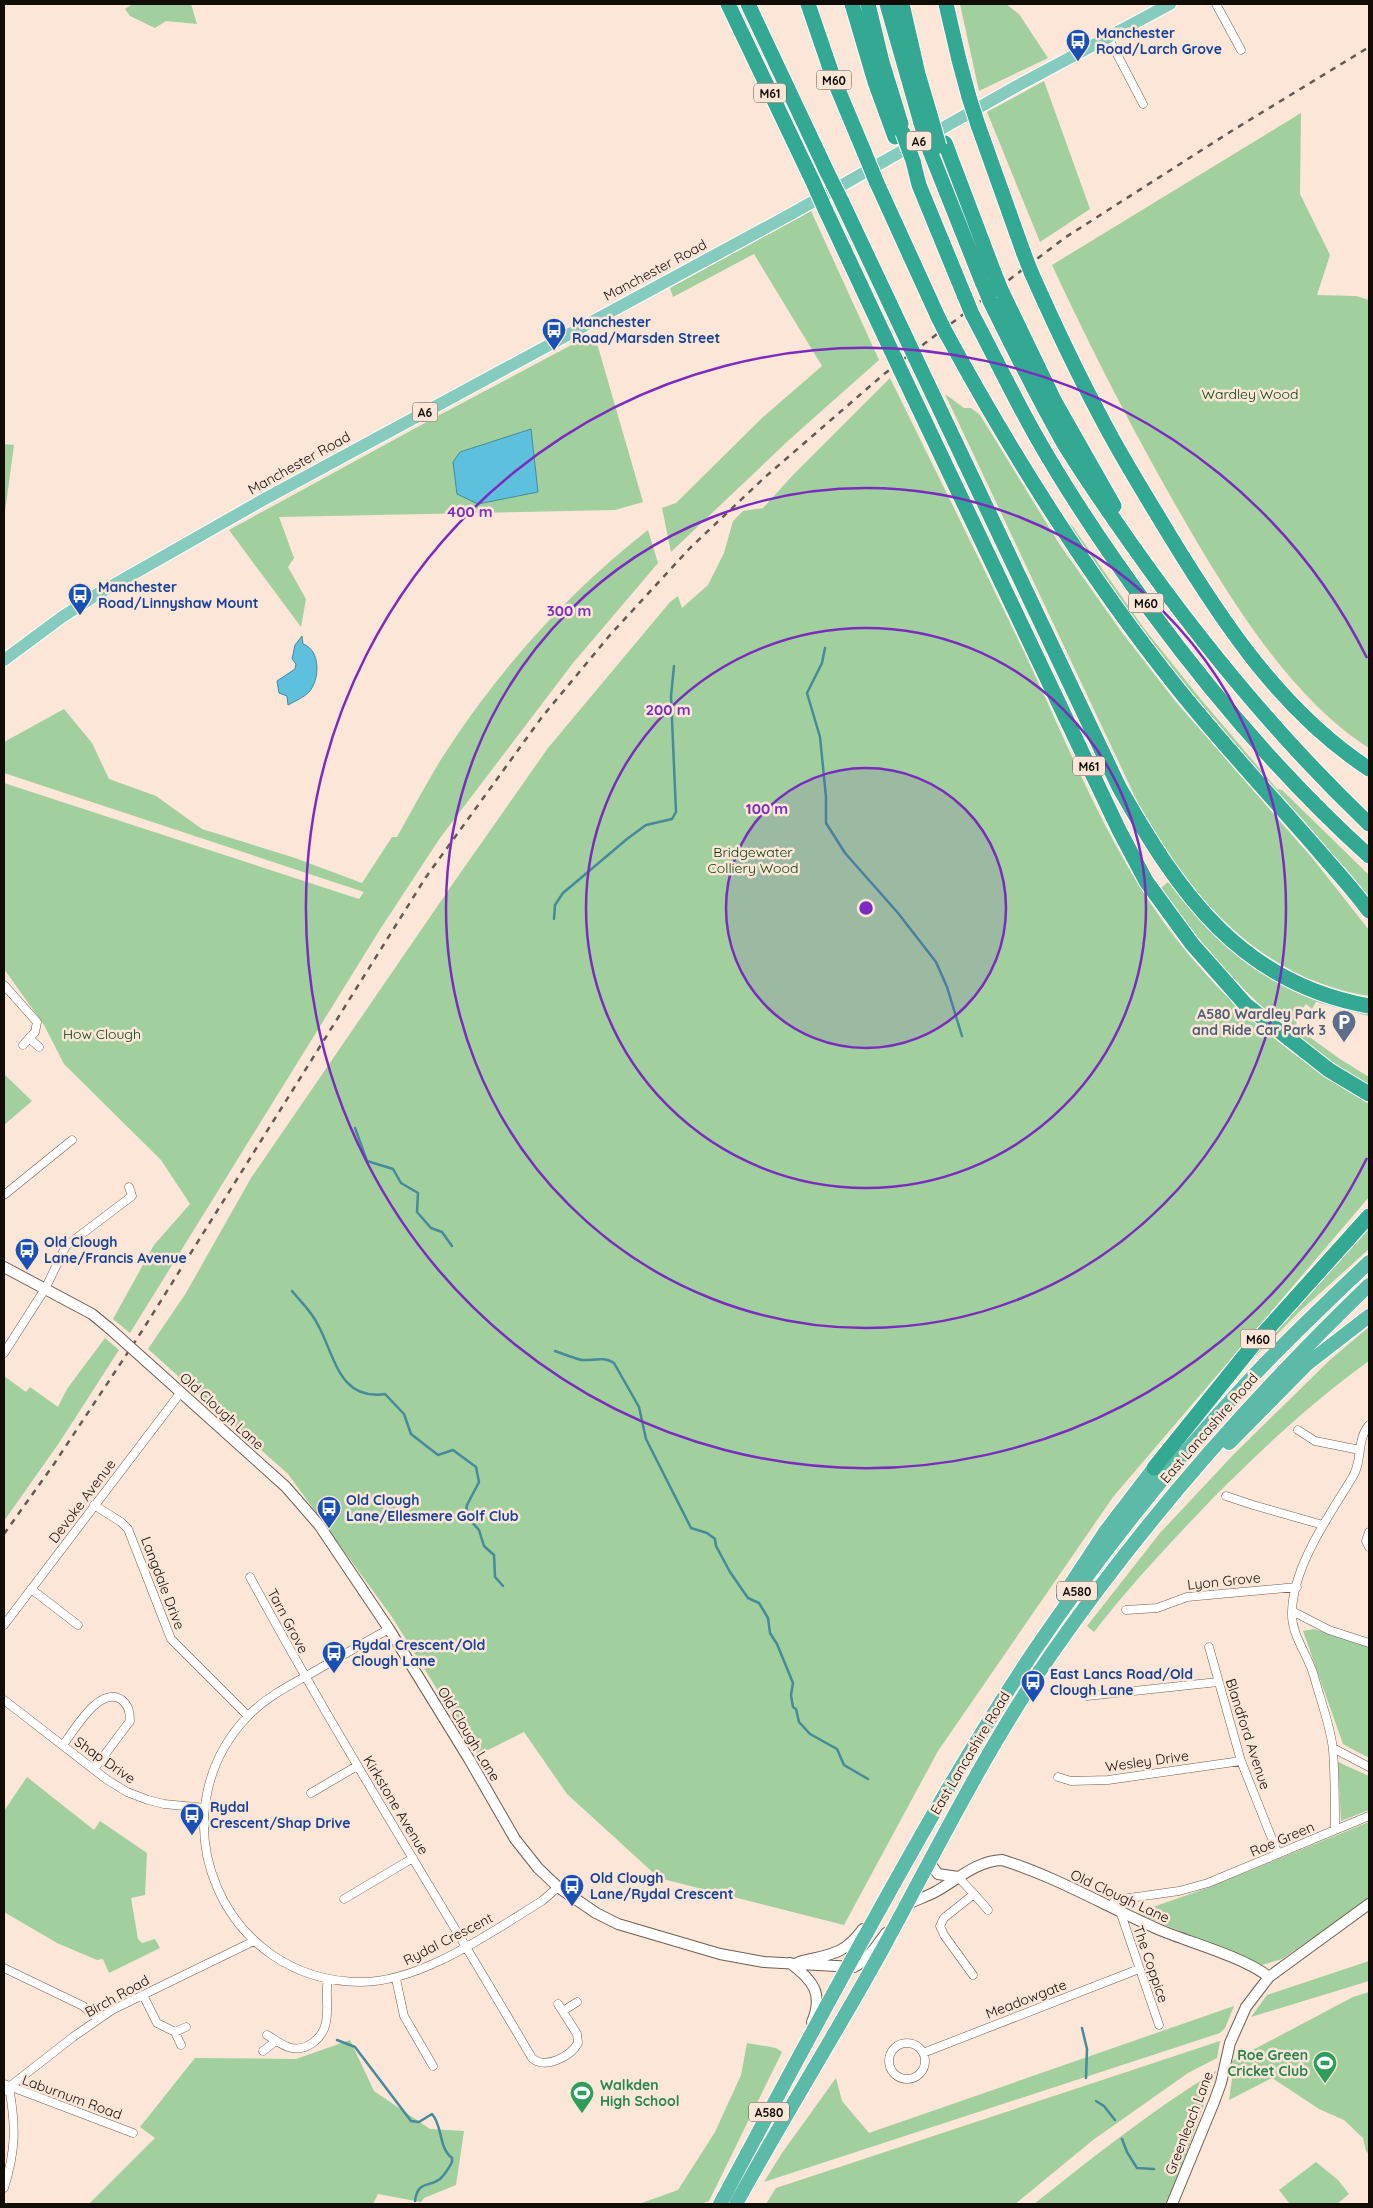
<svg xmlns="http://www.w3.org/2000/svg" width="1373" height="2208" font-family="Quicksand,sans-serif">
  <rect width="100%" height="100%" fill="#fbe6d8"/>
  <path fill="#a1cf9e" d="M133,4H191L197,24L166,21L155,28L130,16L125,9Z
    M960,4H1006L1019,14L1048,58L979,91Z
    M1044,81L1090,209L1040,242L987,112Z
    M1301,113L1300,194L1330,255L1317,295L1356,296L1369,300V748C1289,698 1225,591 1179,511C1133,431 1091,349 1052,265Z
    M811,211L879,360L790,439L671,552L662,508L676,503L762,418L822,366L754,254L673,297L670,288Z
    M594,333L643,502L615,510L279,517L294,558L288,567L306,599L301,627L229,530L434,418Z
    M890,378C935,470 981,562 1025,654C1061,730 1093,810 1137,882C1196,979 1272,1046 1369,1104V1197L1113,1497L938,1751L844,1925L659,1878L567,1794L524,1732L478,1755L392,1617L288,1474L148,1349L186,1293L251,1178L454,882L548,748L670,602L678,596L682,608L708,585L724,553L733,521L743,511L763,508L793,475Z
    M945,394L964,408H971L980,415L1060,545L1123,634L1176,702L1313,859L1369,930V996C1261,979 1188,896 1139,805Z
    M4,444L14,445L4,519Z
    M1058,513L1073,527L1143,627L1199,697L1277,789L1282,790L1369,875V901L1187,691L1139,628Z
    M648,530L658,563L573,663L440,838L379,931L130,1333L113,1319L154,1245L190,1204L161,1160L64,1064L44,1025L4,969V783L359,899L364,892L4,773V742L64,709L92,743L109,779L156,796L202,829L295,858L362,883L392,837H397C411,812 425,786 440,761C495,674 567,593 648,530Z
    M1168,882C1203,926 1246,970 1299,992C1322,1001 1345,1007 1369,1013V1016L1316,1002L1312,1009L1306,1004L1296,1018L1297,1028L1340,1059L1369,1077V1085C1281,1034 1218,971 1161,888Z
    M4,1074L32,1101L4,1125Z
    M1369,1226V1249L1299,1312L1229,1383Z
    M1369,1327V1361C1313,1401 1264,1447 1215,1496C1173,1540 1131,1584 1094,1632L1087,1626L1160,1533L1234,1454L1331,1359Z
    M105,1338L119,1350L59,1443L4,1521V1376L26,1392L30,1387L58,1407L67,1389Z
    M1314,1629L1369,1646V1758L1343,1744L1303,1631Z
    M1338,1762L1369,1776V1810L1341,1821Z
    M27,1777L94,1830L100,1821L147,1853L145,1895L131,1898L138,1939L142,1943L155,1939L160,1948L109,1973L103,1959L97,1960L57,1943L4,1912V1811Z
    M1369,1822V1899L1282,1959L1262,1965L1136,1913L1207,1888Z
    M1369,1961V1981L1251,2017L1267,1995Z
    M1369,1992V2154L1366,2151L1363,2138L1344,2120L1319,2109L1272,2078L1229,2100L1232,2079V2061L1353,1997Z
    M1234,2006L1225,2028L1220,2033L764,2182L782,2153L836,2078L842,2101L869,2133Z
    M350,2040L374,2091L430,2129L464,2131L456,2185L424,2198L421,2202L378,2194L373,2204H89L155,2138L140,2127L195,2058L296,2059Z
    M1220,2041L1217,2058L1188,2073L1093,2140L1015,2204H766L776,2188Z
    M747,2043L776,2048L782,2052L709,2201L700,2204H639L678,2190L715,2132L741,2075Z
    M1216,2071L1168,2204H1034C1093,2157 1151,2111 1216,2071Z
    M1316,2162L1338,2180L1349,2194L1337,2204H1290L1279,2190Z"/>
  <path fill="#5dc0dc" stroke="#468a9c" d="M531,429L538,492L478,504L457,494L453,462L460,452Z
    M302,636L303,644C321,650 320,680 309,692C303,698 295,701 288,705L287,696L279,693L277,681L295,669L296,664L292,659L295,645Z"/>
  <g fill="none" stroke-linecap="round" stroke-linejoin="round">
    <path stroke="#468a9c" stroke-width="2.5" d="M825,648L822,663L807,693L820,737L826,797V823L845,853L898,913L936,962L947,987L962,1036
      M554,919L555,905L563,893L627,839L646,825L672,819L676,812L671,696L674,666
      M355,1128L367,1161L393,1169L401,1183L418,1193L417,1212L431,1228L442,1232L452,1246
      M292,1291C301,1302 312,1312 318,1325C335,1356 339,1401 385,1394L404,1414L411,1434L438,1455L453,1450L476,1467L479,1482L467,1505L466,1512L468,1518L479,1530L484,1546L494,1555L495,1577L503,1586
      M555,1351C561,1353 579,1360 582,1360C593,1361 604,1356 614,1363L639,1407L646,1439L691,1528L707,1533L715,1539L716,1546L730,1572L748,1598L759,1603L768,1618L770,1633L777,1644L793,1683L791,1695L793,1707L796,1709L799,1722L810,1734L837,1749L844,1765L868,1779
      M1082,2028L1087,2049L1086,2078
      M337,2040L355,2047L411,2121L419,2122L432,2114C443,2126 438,2147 452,2158V2162C449,2168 445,2174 440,2179C428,2188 418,2180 415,2201
      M1096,2101L1104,2106L1115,2120
      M1122,2139L1127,2152L1137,2168L1154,2169"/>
    <defs>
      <path id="minor" d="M1216,4L1241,50
        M1108,37L1143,104
        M4,985L37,1022L35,1032L23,1045
        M29,1038L39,1047
        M4,1195L72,1140
        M4,1353L45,1289L66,1246L132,1196L129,1187
        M1298,1430L1315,1441L1360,1450
        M1226,1496L1253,1505L1323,1525
        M94,1505L121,1522L128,1529L171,1639L248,1716
        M1369,1532L1366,1541L1369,1547
        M250,1577C339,1741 438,1898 532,2058C545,2070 571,2056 578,2043L577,2034L558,2004
        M31,1589L78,1625
        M1126,1610L1157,1608L1187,1597L1297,1587
        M1292,1611L1329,1630L1369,1643
        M4,1625L181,1392
        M389,1629C362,1644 336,1659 310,1674C288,1686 265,1698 247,1717C153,1817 223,1982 361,1982C422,1982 491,1932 542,1901L558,1887
        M1209,1647L1241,1761L1278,1854
        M1087,1696L1218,1682
        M4,1700L106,1779L127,1792L148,1800L164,1804L205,1808
        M63,1745C74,1731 100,1684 122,1700C129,1706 130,1713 130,1721L94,1769
        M1333,1748L1369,1767
        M1058,1777L1071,1781L1108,1780L1241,1761
        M311,1793L357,1766
        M1335,1830L1369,1816
        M958,1877L974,1894L944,1918L940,1926L944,1935L973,1975
        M974,1894L988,1910
        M344,1899L413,1858
        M1111,1907L1115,1900L1179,1891L1208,1883L1335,1830C1335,1803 1335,1776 1333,1750C1331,1727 1320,1699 1314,1676C1308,1654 1291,1636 1292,1612C1293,1566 1329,1516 1352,1478C1363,1462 1356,1440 1369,1425
        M1120,1911L1159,2025
        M4,1968L83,2006L98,2019
        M396,1979L404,2016L433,2066
        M143,1995L157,2023L175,2032
        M563,2011L577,2002
        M267,2035C274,2039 280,2044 288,2047C305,2053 323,2039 326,2022C329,2008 325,1993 328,1979
        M889 2061a18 18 0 1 1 36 0a18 18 0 1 1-36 0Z
        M181,2045L175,2032L186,2027
        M263,2051L276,2041
        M923,2053L1139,1969
        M4,2084L133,2133
        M4,2091L73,2037L112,2010L254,1941
        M4,2188C16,2150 16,2126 9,2087"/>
      <path id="tertiary" d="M4,1267L92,1314L109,1328
        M147,1362L286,1487L319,1525L389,1629L469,1759L515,1839L538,1868L558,1887L596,1913L618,1924L720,1954L764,1962L854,1967C868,1960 877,1945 886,1933
        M932,1858V1866L938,1874L958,1877
        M906,1905C915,1900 926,1897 935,1892C957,1880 976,1861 1002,1860C1057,1877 1107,1907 1160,1930C1191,1943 1244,1957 1269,1977
        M799,1962C830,1954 843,1956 863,1929
        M790,1963C813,1980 824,1994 812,2022
        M1172,2204L1214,2102L1221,2083L1230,2043L1246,2007L1269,1977L1369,1904"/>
      <path id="primary" d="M4,660L62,617L96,595L261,501L791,214L1017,86L1170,4"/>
      <path id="trunk" d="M1229,1443L1307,1364L1369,1316
        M1063,1596L1105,1532L1154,1468
        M720,2204C768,2114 816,2024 866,1934C919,1838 973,1742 1034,1651C1100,1554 1174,1461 1254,1375C1291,1336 1330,1299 1369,1262
        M736,2204C783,2118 835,2035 882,1950C936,1851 986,1749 1050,1656C1143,1522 1251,1399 1369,1285"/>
      <path id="motorway" d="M728,4L813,182
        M748,4L828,174
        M808,4L834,80L865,154
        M852,4L875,82L895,137
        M868,4L882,62L901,124
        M887,4L921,123
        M902,4L918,74L931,118
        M946,4L959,60L969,97
        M978,125L1024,254
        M945,143L995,275
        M930,151L983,284
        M913,161L919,185L965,297
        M876,181L938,317
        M841,200L907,340
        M825,209L892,352
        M1031,272C1054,324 1078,375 1105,425C1125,463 1148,499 1170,536C1223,623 1282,712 1369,769
        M1002,292L1055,402L1114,506
        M990,301C1013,348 1037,396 1063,442C1085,478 1108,511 1132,545C1203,646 1280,739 1369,824
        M972,314C994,355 1014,398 1037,438C1071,498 1110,555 1151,611C1216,699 1288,783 1369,856
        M946,333C1014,458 1090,579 1179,690C1223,745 1272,797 1318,850C1335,870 1354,890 1369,911
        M915,357L1119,787C1179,893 1240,983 1369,1006
        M900,369L1119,830L1146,881L1192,944L1246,1005L1329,1070L1369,1094
        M1154,1468L1254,1344L1369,1216"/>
    </defs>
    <use href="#minor" stroke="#6f5e51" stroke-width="9"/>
    <use href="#tertiary" stroke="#6f5e51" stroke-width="12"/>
    <use href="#primary" stroke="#fff" stroke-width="14"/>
    <use href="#trunk" stroke="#fff" stroke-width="16"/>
    <use href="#motorway" stroke="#fff" stroke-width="17"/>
    <use href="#minor" stroke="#fff" stroke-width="8"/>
    <use href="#tertiary" stroke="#fff" stroke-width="10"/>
    <use href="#primary" stroke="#85cbbe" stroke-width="12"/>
    <use href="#trunk" stroke="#5cbaa8" stroke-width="14"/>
    <use href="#motorway" stroke="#33a892" stroke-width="15"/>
    <path stroke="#655a52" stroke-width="2.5" stroke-dasharray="6 6" stroke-linecap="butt" d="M4,1534L54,1464L142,1331L426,877L542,717L610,635L690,548L764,478L884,374L1066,237L1230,132L1369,47"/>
    <defs>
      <path id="tertiary-bridge" d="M109,1328L147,1362"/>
      <path id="motorway-bridge" d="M969,97L978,125
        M931,118L939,146
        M921,123L930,151
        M903,133L913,161
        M865,154L876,181
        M828,174L841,200
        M813,182L825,209
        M1024,254L1031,272
        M995,275L1002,292
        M983,284L990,301
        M965,297L972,314
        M938,317L946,333
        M907,340L915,357
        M892,352L900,369"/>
    </defs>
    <use href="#tertiary-bridge" stroke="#6f5e51" stroke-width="12" stroke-linecap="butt"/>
    <use href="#motorway-bridge" stroke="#fff" stroke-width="17" stroke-linecap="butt"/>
    <use href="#tertiary-bridge" stroke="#fff" stroke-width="10"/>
    <use href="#motorway-bridge" stroke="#33a892" stroke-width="15"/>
  </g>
  <circle cx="866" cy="908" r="140" fill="#7b2cbf" fill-opacity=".12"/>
  <g fill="none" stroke="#7b2cbf" stroke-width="2.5">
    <circle cx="866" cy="908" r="140"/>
    <circle cx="866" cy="908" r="280"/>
    <circle cx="866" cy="908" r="420"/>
    <path d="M1367 1158A560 560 0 1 1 1367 658"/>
  </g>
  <defs>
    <symbol id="bus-pin" viewBox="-11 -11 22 30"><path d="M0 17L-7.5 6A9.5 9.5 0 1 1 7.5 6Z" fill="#1a4fb4" stroke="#fbe6d8"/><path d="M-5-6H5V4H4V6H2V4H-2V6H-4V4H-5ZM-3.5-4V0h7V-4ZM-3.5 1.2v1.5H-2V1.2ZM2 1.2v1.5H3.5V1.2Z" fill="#fff"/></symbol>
    <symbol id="parking-pin" viewBox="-11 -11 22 30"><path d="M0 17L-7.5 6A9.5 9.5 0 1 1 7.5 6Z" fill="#5c6f8a" stroke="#fbe6d8"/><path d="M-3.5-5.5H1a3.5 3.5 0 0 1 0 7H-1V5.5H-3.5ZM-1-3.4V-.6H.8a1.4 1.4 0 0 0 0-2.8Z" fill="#fff"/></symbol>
    <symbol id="stadium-pin" viewBox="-11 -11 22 30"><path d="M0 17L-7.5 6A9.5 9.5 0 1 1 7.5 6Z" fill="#2e9e5b" stroke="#fbe6d8"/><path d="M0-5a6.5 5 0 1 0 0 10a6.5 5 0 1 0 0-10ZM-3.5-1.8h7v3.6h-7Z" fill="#fff"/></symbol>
  </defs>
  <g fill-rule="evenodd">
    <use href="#bus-pin" x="1064" y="27" width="28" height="38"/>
    <use href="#bus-pin" x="540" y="316" width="28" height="38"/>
    <use href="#bus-pin" x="66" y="581" width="28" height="38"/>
    <use href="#parking-pin" x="1330" y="1008" width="28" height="38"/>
    <use href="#bus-pin" x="13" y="1236" width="28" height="38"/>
    <use href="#bus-pin" x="315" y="1494" width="28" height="38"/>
    <use href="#bus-pin" x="320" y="1639" width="28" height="38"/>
    <use href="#bus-pin" x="1019" y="1668" width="28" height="38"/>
    <use href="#bus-pin" x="178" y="1801" width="28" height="38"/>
    <use href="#bus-pin" x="558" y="1872" width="28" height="38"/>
    <use href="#stadium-pin" x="1311" y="2049" width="28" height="38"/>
    <use href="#stadium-pin" x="568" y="2079" width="28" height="38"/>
  </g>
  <g text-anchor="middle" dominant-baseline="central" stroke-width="5" stroke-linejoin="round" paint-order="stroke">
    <g fill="#fbe6d8" stroke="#584d46" stroke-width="1">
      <rect x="816.5" y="70.5" width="35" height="19" rx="4"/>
      <rect x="754" y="83.5" width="32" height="19" rx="4"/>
      <rect x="906.5" y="131.5" width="25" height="19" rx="4"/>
      <rect x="412.5" y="402.5" width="25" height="19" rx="4"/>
      <rect x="1128.5" y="593.5" width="35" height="19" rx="4"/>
      <rect x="1073" y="756.5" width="32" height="19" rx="4"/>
      <rect x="1240.5" y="1329.5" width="35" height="19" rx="4"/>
      <rect x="1057" y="1581.5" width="40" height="19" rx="4"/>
      <rect x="749" y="2102.5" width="40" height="19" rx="4"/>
    </g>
    <g font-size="12" font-weight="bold" fill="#120c07">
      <text x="834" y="80">M60</text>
      <text x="770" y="93">M61</text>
      <text x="919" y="141">A6</text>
      <text x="425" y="412">A6</text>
      <text x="1146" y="603">M60</text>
      <text x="1089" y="766">M61</text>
      <text x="1258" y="1339">M60</text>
      <text x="1077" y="1591">A580</text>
      <text x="769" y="2112">A580</text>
    </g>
    <g font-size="14" font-weight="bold" fill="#164399" stroke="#fbe6d8" text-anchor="start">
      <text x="1096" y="33">Manchester<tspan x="1096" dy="16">Road/Larch Grove</tspan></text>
      <text x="572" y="322">Manchester<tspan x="572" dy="16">Road/Marsden Street</tspan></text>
      <text x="98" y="587">Manchester<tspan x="98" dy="16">Road/Linnyshaw Mount</tspan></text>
      <text x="44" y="1242">Old Clough<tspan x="44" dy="16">Lane/Francis Avenue</tspan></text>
      <text x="346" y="1500">Old Clough<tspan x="346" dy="16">Lane/Ellesmere Golf Club</tspan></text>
      <text x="352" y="1645">Rydal Crescent/Old<tspan x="352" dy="16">Clough Lane</tspan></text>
      <text x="1050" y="1674">East Lancs Road/Old<tspan x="1050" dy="16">Clough Lane</tspan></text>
      <text x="210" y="1807">Rydal<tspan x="210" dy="16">Crescent/Shap Drive</tspan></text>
      <text x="590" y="1878">Old Clough<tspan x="590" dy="16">Lane/Rydal Crescent</tspan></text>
    </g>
    <g font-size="14" fill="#120c07" stroke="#fbe6d8">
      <text transform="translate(655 270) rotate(-28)">Manchester Road</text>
      <text transform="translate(299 463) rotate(-29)">Manchester Road</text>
      <text transform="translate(222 1411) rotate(42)">Old Clough Lane</text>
      <text transform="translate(1209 1428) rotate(-49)">East Lancashire Road</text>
      <text transform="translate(82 1501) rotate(-53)">Devoke Avenue</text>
      <text transform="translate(1224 1581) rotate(-6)">Lyon Grove</text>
      <text transform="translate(163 1583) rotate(69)">Langdale Drive</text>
      <text transform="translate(288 1621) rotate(62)">Tarn Grove</text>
      <text transform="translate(469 1734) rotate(59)">Old Clough Lane</text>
      <text transform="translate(1248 1734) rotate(72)">Blandford Avenue</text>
      <text transform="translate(970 1753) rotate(-59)">East Lancashire Road</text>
      <text transform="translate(105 1760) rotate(35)">Shap Drive</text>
      <text transform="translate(1147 1761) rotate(-8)">Wesley Drive</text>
      <text transform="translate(396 1805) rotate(59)">Kirkstone Avenue</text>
      <text transform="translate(1282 1839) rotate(-23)">Roe Green</text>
      <text transform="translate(1120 1896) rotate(25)">Old Clough Lane</text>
      <text transform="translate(448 1939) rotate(-27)">Rydal Crescent</text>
      <text transform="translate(1151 1964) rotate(71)">The Coppice</text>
      <text transform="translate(117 1996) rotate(-29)">Birch Road</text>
      <text transform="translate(1026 1999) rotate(-21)">Meadowgate</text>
      <text transform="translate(72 2097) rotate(20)">Laburnum Road</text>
      <text transform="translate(1189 2123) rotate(-69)">Greenleach Lane</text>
    </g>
    <g font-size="14" fill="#064208" stroke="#fbe6d8">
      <text x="1250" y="394">Wardley Wood</text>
      <text x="753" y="852">Bridgewater<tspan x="753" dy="16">Colliery Wood</tspan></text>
      <text x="102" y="1034">How Clough</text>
    </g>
    <g font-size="14" font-weight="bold" fill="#4e5e75" stroke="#fbe6d8" text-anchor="end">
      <text x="1326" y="1014">A580 Wardley Park<tspan x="1326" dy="16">and Ride Car Park 3</tspan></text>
    </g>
    <g font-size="14" font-weight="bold" fill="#27864d" stroke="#fbe6d8" text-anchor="end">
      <text x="1308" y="2055">Roe Green<tspan x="1308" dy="16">Cricket Club</tspan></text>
      <text x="600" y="2085" text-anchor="start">Walkden<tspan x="600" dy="16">High School</tspan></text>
    </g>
  </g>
  <circle cx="866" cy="908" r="8" fill="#7b2cbf" stroke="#fbe6d8" stroke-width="2.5"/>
  <g font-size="15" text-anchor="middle" font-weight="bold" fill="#7b2cbf" stroke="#fbe6d8" stroke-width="5" stroke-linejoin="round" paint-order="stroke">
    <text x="470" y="517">400 m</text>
    <text x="569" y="616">300 m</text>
    <text x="668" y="715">200 m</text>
    <text x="767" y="814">100 m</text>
  </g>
  <rect width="1373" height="2208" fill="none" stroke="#120c07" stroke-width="10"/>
</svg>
